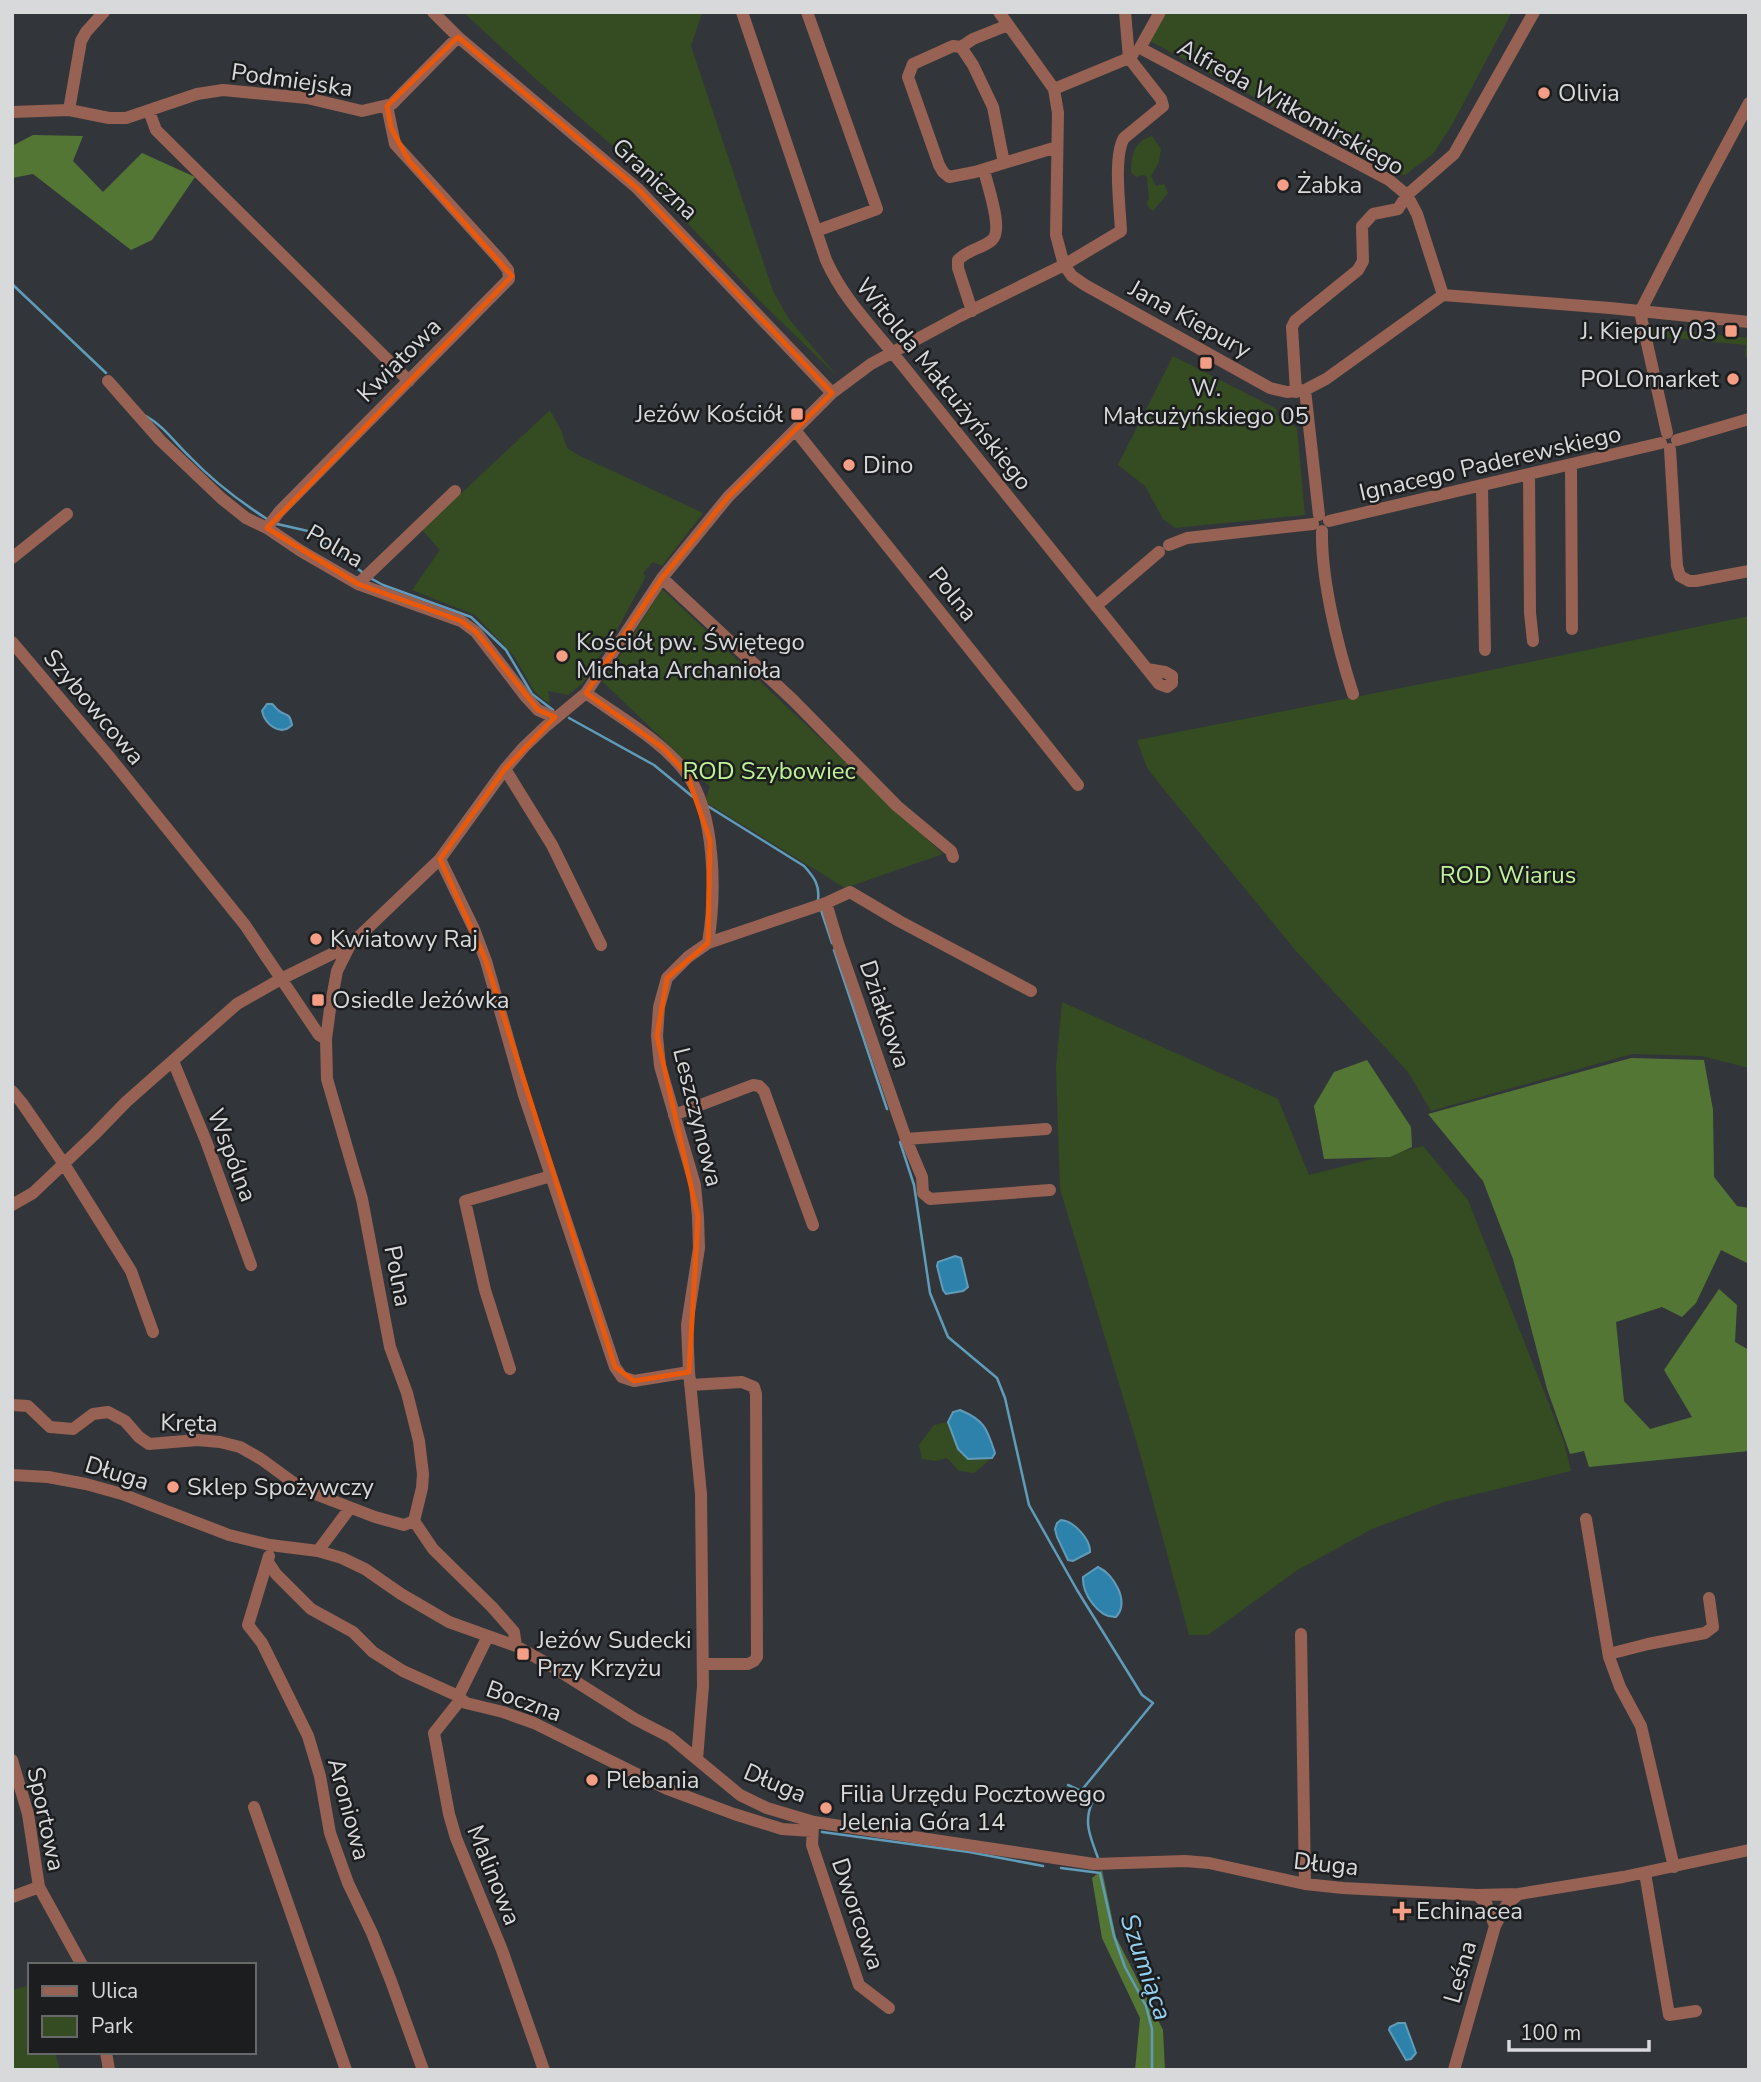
<svg xmlns="http://www.w3.org/2000/svg" width="1761" height="2082" font-family="'Nunito Sans',sans-serif">
  <rect width="100%" height="100%" fill="#32363a"/>
  <path fill="#354b21" d="M463,12L702,13L691,46L773,291L789,319L837,376L758,299L629,160L540,83Z
    M1167,12H1512L1453,123L1433,154L1405,175L1397,174L1150,41Z
    M1152,136L1161,149L1159,162L1151,176L1156,186L1164,184L1168,193L1153,211L1146,204L1149,199L1147,177L1143,175L1136,177L1131,172C1131,155 1134,141 1152,136Z
    M1656,328L1749,338V356L1745,357L1746,345L1652,336L1651,331Z
    M1173,356L1277,409L1276,414L1297,428L1305,515L1175,528L1163,519L1145,486L1118,465Z
    M550,410L561,430L567,448L578,455L703,513L662,566L653,562L643,573L646,576L610,643L607,644L583,683L568,695L548,691L550,703L544,700L534,691L514,656L475,615L412,590L440,550L422,530Z
    M662,589L943,854L845,888L707,803L706,798L710,786L692,773L688,765L674,750L603,682Z
    M1749,616V1068L1701,1056L1632,1054L1431,1111L1408,1072L1296,951L1162,787L1147,768L1137,740L1477,673Z
    M1062,1002L1278,1099L1309,1175L1423,1146L1468,1200L1564,1442L1571,1471L1444,1502L1372,1529L1296,1571L1208,1635H1189L1139,1450L1060,1189L1056,1067Z
    M948,1422L958,1449L968,1459L992,1458L974,1473L959,1471L947,1458L936,1461L922,1459L919,1445L934,1425Z
    M30,1985V2052H55L60,2070H12V1990Z"/>
  <path fill="#547635" d="M33,135L83,136L73,161L103,192L142,153L195,177L152,240L131,250L33,174L12,178V146Z
    M1631,1058L1704,1060L1713,1110L1714,1177L1737,1206L1749,1208V1264L1721,1250L1696,1303L1682,1317L1662,1307L1616,1322L1624,1401L1650,1429L1692,1417L1664,1370L1719,1289L1737,1305L1735,1342L1749,1350V1451L1589,1467L1584,1451L1570,1454L1547,1389L1513,1259L1483,1181L1428,1114Z
    M1367,1060L1411,1127L1412,1147L1390,1157L1324,1159L1314,1106L1334,1072Z
    M1102,1870L1116,1937L1163,2030L1165,2070H1135L1140,2018L1102,1938L1092,1878Z"/>
  <path fill="#2d82ab" stroke="#609cb9" stroke-width="2" d="M267,704H272C274,705 275,708 278,710C285,717 289,710 292,725C280,737 265,724 262,711Z
    M955,1256L961,1258L968,1287L963,1291L946,1294L943,1290L937,1266L938,1262Z
    M960,1410C984,1420 987,1428 995,1453L992,1458L968,1459L958,1449L948,1422L953,1412Z
    M1061,1520C1074,1521 1091,1540 1090,1552L1073,1561L1068,1560L1057,1537L1055,1529L1057,1523Z
    M1098,1567C1114,1574 1130,1602 1116,1617C1098,1618 1082,1593 1083,1577Z
    M1398,2023H1405L1416,2053L1411,2059L1406,2060L1389,2030L1390,2027Z"/>
  <g fill="none" stroke-linecap="round" stroke-linejoin="round">
    <path stroke="#609cb9" stroke-width="2.5" d="M12,284L106,373
      M146,416C165,427 174,442 190,457C213,481 239,501 267,519
      M277,524L308,531L362,572
      M372,579L383,585L471,617L506,650L532,694L553,710
      M569,718L654,765L693,797
      M706,805L804,866C814,877 820,885 818,900
      M821,910L832,943
      M834,950L887,1109
      M900,1142L914,1185L930,1293L948,1337L997,1378L1005,1398L1029,1505L1077,1590L1142,1695L1153,1703L1081,1791
      M1068,1785L1081,1791L1092,1803C1083,1823 1091,1838 1098,1858
      M822,1832L969,1852L1043,1866
      M1061,1868L1100,1873L1114,1936L1125,1967L1146,2006L1152,2029V2070"/>
    <path stroke="#976253" stroke-width="12" d="M433,12L458,37L637,188L832,393
      M742,12L826,260C842,296 868,323 892,352L1147,669L1159,684L1167,687L1172,683V676L1165,672L1147,669
      M807,12L877,209L816,231
      M999,12L1054,89L1058,113L1056,235L1064,265L1072,276L1085,285L1270,388L1287,392L1305,390L1326,379L1443,295L1610,308L1749,322
      M1160,12L1140,48L1389,180L1407,195L1454,154L1534,12
      M1008,25L973,39L961,47L973,65L993,107L1004,163L1057,147
      M961,47L953,46L913,64L908,77L939,165L943,172L949,177L975,172L1004,163
      M1054,89L1129,58L1133,54
      M69,110L81,41L86,32L104,12
      M149,111L156,130L409,381
      M12,112L69,110L109,118H126L197,94L223,90L307,98L362,111L392,104L458,37
      M972,311L958,268V260C970,248 982,249 992,240C1004,230 987,185 984,170
      M1640,312L1705,185L1749,103
      M1640,312L1667,433
      M108,381L160,440L221,498L246,518L267,528L301,551L358,584L461,621L476,632L526,697L538,710L556,718
      M1305,390L1319,515
      M1296,392L1292,327L1295,321L1358,270L1363,261L1362,226L1373,214L1398,209L1407,195L1417,214L1443,295
      M795,430L1078,785
      M1677,440L1749,419
      M1670,449L1677,566L1680,576L1689,581H1696L1749,571
      M1571,466L1572,629
      M1529,475L1530,613L1533,641
      M1482,487L1485,650
      M1329,521L1661,443
      M267,528L279,512L509,279L508,270L501,261L395,144L387,106
      M1322,531C1321,579 1338,648 1353,694
      M1169,545L1187,538L1313,524
      M12,558L67,514
      M662,578L793,700L897,806L951,851L953,857
      M358,584L455,491
      M1096,606L1159,552
      M12,642L111,759L245,925L319,1035L326,1039
      M586,693C619,717 663,741 687,774C716,815 716,895 708,943L688,957L667,978L659,1007L657,1036L660,1066L695,1185L698,1217L699,1248L687,1325L689,1372L701,1494L703,1686L697,1759
      M505,769L552,845L601,945
      M440,859L474,929L486,961L524,1095L615,1367L622,1377L634,1381L689,1372
      M826,903L838,943L906,1139L1046,1129
      M708,943L826,903L850,892L899,921L1031,991
      M173,1061L206,1141L251,1265
      M12,1091L22,1103L64,1164L131,1271L153,1332
      M674,1115L753,1085L759,1086L764,1091L813,1225
      M906,1139L922,1177L923,1193L930,1199L1050,1190
      M12,1205L33,1193L94,1135L126,1102L237,1004L281,979L350,945
      M510,1369L485,1290L465,1201L551,1176
      M690,1385L742,1382L754,1387L756,1394L757,1657L754,1661L748,1664H703
      M12,1405L28,1406L50,1427L73,1429L93,1414L108,1412L125,1421L139,1437L149,1444L197,1440L220,1442L240,1447L261,1459L294,1483L310,1492L375,1517L404,1525L414,1521
      M12,1475L48,1477L86,1484L122,1494L229,1535L270,1545L318,1551L342,1558L365,1569L401,1594L449,1622L516,1646L548,1664L635,1719L670,1737L740,1795L767,1808L814,1822L1094,1864L1185,1861L1209,1863L1305,1884L1343,1888L1477,1895L1519,1894L1623,1877L1749,1850
      M1586,1519L1609,1657L1620,1687L1641,1726L1674,1867
      M414,1521L422,1488L423,1474L419,1441L407,1393L390,1347L362,1199L327,1079L326,1039L330,1009L337,971L350,945L440,859L505,769L524,747L545,727L586,693L662,578L728,497L832,393L871,364L960,316L1064,265L1121,231C1120,208 1113,156 1124,138L1163,106L1161,99L1129,58L1125,12
      M414,1521L433,1549L492,1607L514,1632L516,1646
      M318,1551L350,1508
      M269,1556L248,1625L262,1643L308,1736L320,1776L330,1833L348,1883L372,1933L391,1981L423,2070
      M268,1562L276,1574L311,1609L353,1632L373,1652L403,1671L456,1695L466,1703L503,1712L534,1723L667,1789L734,1814L782,1829L812,1831
      M1301,1634L1305,1884
      M1609,1654L1648,1644L1705,1633L1713,1627L1709,1598
      M458,1697L488,1636
      M461,1699L434,1733L449,1814L456,1838L502,1950L544,2070
      M12,1760L28,1814L39,1887L82,1965
      M254,1807L346,2070
      M813,1826L812,1845L859,1985L889,2008
      M1645,1873L1669,2015L1696,2011
      M1477,1895L1486,1903L1495,1926
      M12,1897L39,1887
      M106,2052L109,2070
      M1454,2070L1495,1926L1507,1904L1519,1894"/>
  </g>
  <path fill="none" stroke="#e8590c" stroke-width="5" stroke-linejoin="round" d="M458,37L637,188L832,393L728,497L662,578L586,693L663,748L687,774L710,840L708,943L667,978L657,1036L698,1217L689,1372L634,1381L615,1367L486,961L440,859L505,769L555,717L538,710L476,632L461,621L358,584L267,528L512,276L409,161L391,128L387,106Z"/>
  <g fill="#f49e86" stroke="#1c1d1f" stroke-width="2.5">
    <circle cx="1544" cy="93" r="7"/>
    <circle cx="1283" cy="185" r="7"/>
    <rect x="1724" y="324" width="14" height="14" rx="3.5"/>
    <rect x="1199" y="356" width="14" height="14" rx="3.5"/>
    <circle cx="1733" cy="379" r="7"/>
    <rect x="790" y="407" width="14" height="14" rx="3.5"/>
    <circle cx="849" cy="465" r="7"/>
    <circle cx="562" cy="656" r="7"/>
    <circle cx="316" cy="939" r="7"/>
    <rect x="311" y="993" width="14" height="14" rx="3.5"/>
    <circle cx="173" cy="1487" r="7"/>
    <rect x="516" y="1647" width="14" height="14" rx="3.5"/>
    <circle cx="592" cy="1780" r="7"/>
    <circle cx="826" cy="1808" r="7"/>
    <path d="M1398.5 1900.5h7v7h7v7h-7v7h-7v-7h-7v-7h7z"/>
  </g>
  <g text-anchor="middle" dominant-baseline="central" stroke-width="5" stroke-linejoin="round" paint-order="stroke">
    <g font-size="24" fill="#d7d9db" stroke="#1c1d1f">
      <text transform="translate(292 80) rotate(8)">Podmiejska</text>
      <text transform="translate(1291 107) rotate(29)">Alfreda Wiłkomirskiego</text>
      <text transform="translate(655 179) rotate(43)">Graniczna</text>
      <text transform="translate(1190 319) rotate(29)">Jana Kiepury</text>
      <text transform="translate(399 360) rotate(-45)">Kwiatowa</text>
      <text transform="translate(944 384) rotate(51)">Witolda Małcużyńskiego</text>
      <text transform="translate(1490 463) rotate(-13)">Ignacego Paderewskiego</text>
      <text transform="translate(335 546) rotate(30)">Polna</text>
      <text transform="translate(953 594) rotate(51)">Polna</text>
      <text transform="translate(94 707) rotate(50)">Szybowcowa</text>
      <text transform="translate(885 1014) rotate(71)">Działkowa</text>
      <text transform="translate(698 1117) rotate(76)">Leszczynowa</text>
      <text transform="translate(232 1155) rotate(69)">Wspólna</text>
      <text transform="translate(398 1276) rotate(79)">Polna</text>
      <text transform="translate(189 1423) rotate(1)">Kręta</text>
      <text transform="translate(117 1473) rotate(17)">Długa</text>
      <text transform="translate(524 1701) rotate(20)">Boczna</text>
      <text transform="translate(775 1783) rotate(23)">Długa</text>
      <text transform="translate(349 1809) rotate(75)">Aroniowa</text>
      <text transform="translate(46 1819) rotate(78)">Sportowa</text>
      <text transform="translate(1326 1864) rotate(6)">Długa</text>
      <text transform="translate(494 1875) rotate(68)">Malinowa</text>
      <text transform="translate(858 1914) rotate(71)">Dworcowa</text>
      <text transform="translate(1460 1972) rotate(-74)">Leśna</text>
    </g>
    <g font-size="24" fill="#d7d9db" stroke="#1c1d1f" text-anchor="start">
      <text x="1558" y="93">Olivia</text>
      <text x="1297" y="185">Żabka</text>
      <text x="1717" y="331" text-anchor="end">J. Kiepury 03</text>
      <text x="1719" y="379" text-anchor="end">POLOmarket</text>
      <text x="1206" y="388" text-anchor="middle">W.<tspan x="1206" dy="28">Małcużyńskiego 05</tspan></text>
      <text x="783" y="414" text-anchor="end">Jeżów Kościół</text>
      <text x="863" y="465">Dino</text>
      <text x="576" y="642">Kościół pw. Świętego<tspan x="576" dy="28">Michała Archanioła</tspan></text>
      <text x="330" y="939">Kwiatowy Raj</text>
      <text x="332" y="1000">Osiedle Jeżówka</text>
      <text x="187" y="1487">Sklep Spożywczy</text>
      <text x="537" y="1640">Jeżów Sudecki<tspan x="537" dy="28">Przy Krzyżu</tspan></text>
      <text x="606" y="1780">Plebania</text>
      <text x="840" y="1794">Filia Urzędu Pocztowego<tspan x="840" dy="28">Jelenia Góra 14</tspan></text>
      <text x="1416" y="1911">Echinacea</text>
    </g>
    <g font-size="24" fill="#c0f396" stroke="#1c1d1f">
      <text x="769" y="771">ROD Szybowiec</text>
      <text x="1508" y="875">ROD Wiarus</text>
    </g>
    <g font-size="26" font-style="italic" fill="#92cff1" stroke="#1c1d1f">
      <text transform="translate(1146 1967) rotate(71)">Szumiąca</text>
    </g>
  </g>
  <rect width="1761" height="2082" fill="none" stroke="#d7d9db" stroke-width="28"/>
  <rect x="28" y="1963" width="228" height="91" fill="#1c1d1f" stroke="#67686a" stroke-width="2"/>
  <rect x="42" y="1986" width="35" height="10" fill="#976253" stroke="#67686a" stroke-width="2"/>
  <text x="91" y="1998" font-size="21" fill="#d7d9db">Ulica</text>
  <rect x="42" y="2016" width="35" height="21" fill="#354b21" stroke="#67686a" stroke-width="2"/>
  <text x="91" y="2033" font-size="21" fill="#d7d9db">Park</text>
  <path d="M1509 2040v10h140v-10" fill="none" stroke="#d7d9db" stroke-width="3.5"/>
  <text x="1520" y="2040" font-size="21" fill="#d7d9db" stroke="#1c1d1f" stroke-width="5" paint-order="stroke">100 m</text>
</svg>
